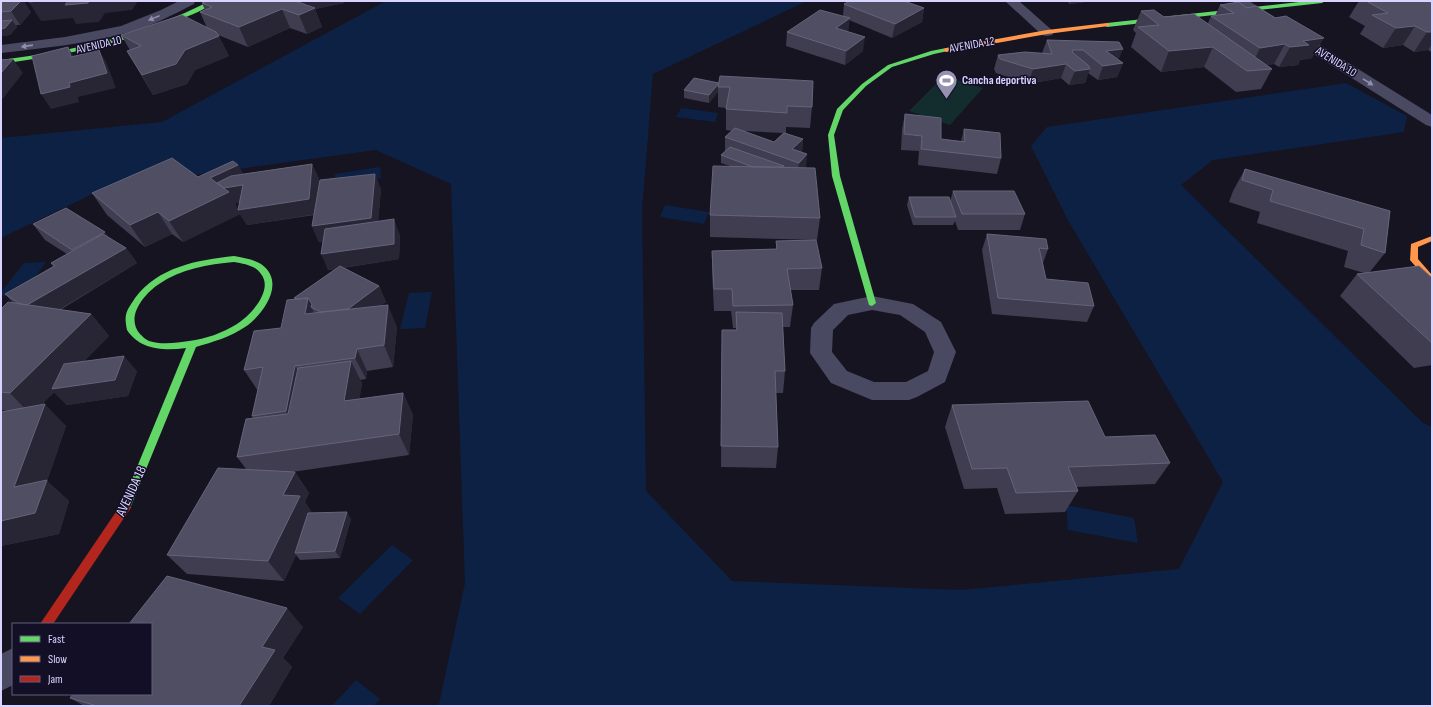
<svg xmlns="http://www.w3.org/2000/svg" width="1433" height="707" font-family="'Sofia Sans Condensed',sans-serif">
  <rect width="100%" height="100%" fill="#161421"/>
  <path fill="#132c2d" d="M944,76L983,88L950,125L909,111Z"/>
  <path fill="#0d2144" d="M386,1H807L653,74L642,210L646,491L732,581L962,590L1179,569L1223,482L1069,222L1031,146L1047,127L1346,83L1407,116L1404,132L1213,160L1181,185L1423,423L1432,427V706H437L439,704L465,583L451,184L376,150L107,187L1,238V138L162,122Z
    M681,108L718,113L715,122L676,117Z
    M380,167L381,178L335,185V174Z
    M665,205L709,212L704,224L660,217Z
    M46,262L22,295L1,296V292L24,263Z
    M432,292L425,328L400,329L409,293Z
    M1066,505L1134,518L1138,543L1068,530Z
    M392,545L413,560L360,614L338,598Z
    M356,680L380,699L373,706H332Z"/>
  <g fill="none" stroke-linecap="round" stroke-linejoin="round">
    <path fill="#4a4962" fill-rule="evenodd" d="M179,1H195L194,4C173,15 151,26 129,32C88,44 43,48 1,53V45L65,37L121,26L161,10Z
      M1005,1H1019L1054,32L1052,35L1047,36L1042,35Z
      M1234,1H1249L1432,115V127L1426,125L1235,4Z
      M872,296L913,304L941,322L956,352L945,382L917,397L909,400H872L831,383L810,353L811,328L814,323L834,304ZM872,310L900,315L925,332L934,352L928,371L906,382H874L847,371L832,352L833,330L848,315Z
      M13,648V685L1,691V654Z"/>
    <path fill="#63d668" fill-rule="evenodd" d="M210,1H217C206,9 191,15 179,20C122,45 62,55 1,64V60C78,50 140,36 210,1Z
      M1308,1H1325L1322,3L1107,27L1104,25L1107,23Z
      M946,48L949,50L948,51L934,54L892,67L866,86L843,110L834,135L840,176L876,303L872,306L869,305L832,176L828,135L837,109L862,84L888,65L931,51Z
      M234,256C243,258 253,259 261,264C287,282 263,315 245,327C230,337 213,342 196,347L131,506L130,509L126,511L122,509L121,506L186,348C164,351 140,350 127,330C126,325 125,319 126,315C127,309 132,303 135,298C158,267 197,260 234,256ZM234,262C244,264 255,265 261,274C274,290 250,316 237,324C222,333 206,339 189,341C177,343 161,345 149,341C145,339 143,337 140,334C125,317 144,294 159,284C181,269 208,264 234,262Z"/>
    <path fill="#ff974d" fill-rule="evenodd" d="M1107,23L1110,25L1109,26L1047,34L946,52L943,50L946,48L1047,30Z
      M1432,236V241L1418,247V259L1432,275V283L1429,282L1410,260L1411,244Z"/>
    <path fill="#b3261e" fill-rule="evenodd" d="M126,501L130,503L131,506L130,509L53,624H40L122,503Z"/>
  </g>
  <path fill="#403d50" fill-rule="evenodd" d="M1,1L31,12L20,25H16L17,27L10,35L1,36Z
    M208,1H343L344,3L315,9L322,27L307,34L290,28L248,47L218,35L229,56L195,70L187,84L153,95L127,51L130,50L121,35L207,28L200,12L205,10L202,3ZM308,3L309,6L304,4Z
    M1067,1H1092L1070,4Z
    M1359,1H1432V52L1428,50L1414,52L1403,45L1383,48L1360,34L1365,26L1349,17Z
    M844,4L924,8L922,22L892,38L849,20L848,32L863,51L845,65L786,46L787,32L843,16Z
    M1220,5L1312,58L1300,60L1298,65L1279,67L1274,64L1267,65L1272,69L1261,89L1236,92L1204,67L1161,72L1131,47L1136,33L1133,30L1141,11L1164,17L1208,23L1211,16H1215Z
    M1047,40L1123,49L1118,60L1123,63L1117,77L1098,80L1088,73L1085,83L1069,85L1061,78L1028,84L996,73L994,69L998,55L1042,53Z
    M694,78L812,107L810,128L786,127V133L803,139L802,152L820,218L817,240L710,237V215L730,166L721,163V155L725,152V137L733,131L726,130V108L718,107V92L709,103L684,98V90ZM744,131L783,133L774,142Z
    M905,114L941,139L961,141L964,129L1001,158L997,174L918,165L919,151L901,150L902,129Z
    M312,164L319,179L317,200L381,189L378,221L400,235L399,259L343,268L379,286L386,302L380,306L397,327L393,367L367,371L366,379L360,380L362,383L359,399L403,393L413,415L409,455L292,472H295L309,493L305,502L312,513L351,519L340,558L300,560L296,555L284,581L187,574L167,555L246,469L237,457L253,418L252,416L258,391L244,370L281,328L295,299L294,298L336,269L328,270L323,241L319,242L312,226L314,215L247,225L240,214L183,242L172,234L145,247L107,215L92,193L198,177L238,165L243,174ZM240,202L238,210L235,203Z
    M1245,169L1390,211L1385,253L1369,273L1432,278V365L1414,368L1340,296L1357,274L1364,273L1344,267L1348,251L1257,223L1260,212L1229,202L1233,191Z
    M953,191L1025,214L1020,230H958L955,221L953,225H913L907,205L909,197L950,202Z
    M33,224L109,238L126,248L137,263L60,310L91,314L109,336L84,361L137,371L128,396L67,405L54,392L41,405L66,426L47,481L69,501L59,534L1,546V412L8,411L1,410V309L13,303L5,294L53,266L51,263L67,254L45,240Z
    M987,234L1048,249L1043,263L1046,279L1094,306L1087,322L992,314L982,250Z
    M776,241L822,268L819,290H790L793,305L790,327H783L785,371L783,393H776L778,447L776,468L721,467L722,330H736V328H733L731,311H714L712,272V251L776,249Z
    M952,405L1105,437L1170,463L1155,484L1076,487L1078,491L1065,512L1005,514L997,488L964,489L945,427Z
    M303,627L283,658L292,667L269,706H84L70,698Z"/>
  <path fill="#282635" d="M21,1H24L31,12L20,25L11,11Z
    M40,1H138L132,10L105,13L99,22L76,24L73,18L41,21L29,2Z
    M294,1H307L308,3L296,6Z
    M307,1H343L344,3L315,9L322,27L307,34L299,15L311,9Z
    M1071,1H1092L1070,4Z
    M924,8L922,22L892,38L895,24Z
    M282,9L290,28L248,47L239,27Z
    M850,18L848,32L836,28Z
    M12,20L17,27L10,35L1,36V29Z
    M1432,23V44L1428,50L1414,52L1427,32Z
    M1415,26L1403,45L1383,48L1396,28Z
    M219,36L229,56L195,70L187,84L153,95L142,75L185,50Z
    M865,37L863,51L845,65L846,51Z
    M1324,38L1312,58L1300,60L1298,65L1279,67L1290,47L1303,41Z
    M1285,44L1274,64L1250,68L1260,48Z
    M68,47L77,62L71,57Z
    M1213,47L1204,67L1161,72L1169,51Z
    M1123,49L1117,63L1101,65L1106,51Z
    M99,50L107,64L116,88L78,97L79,102L51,109L41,94L69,83Z
    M13,59L23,73L1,101V73Z
    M1123,63L1117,77L1098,80L1103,66Z
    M1066,64L1061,78L1028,84L1033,69Z
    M1090,69L1085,83L1069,85L1075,71Z
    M719,83L718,87V92L709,103V95Z
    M803,139L802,154L792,149Z
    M807,154L806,169L797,178L799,163Z
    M312,164L319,179L316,214L247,225L240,214L183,242L169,221L210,178L238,165L250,186L251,201L235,203L238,210Z
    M375,174L381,189L377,234L319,242L312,226Z
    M158,212L172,234L145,247L130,225Z
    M394,219L400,235L399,259L328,270L321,254Z
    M105,232L116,248L84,265L72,250Z
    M126,248L137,263L38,322L24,307Z
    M379,286L386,302L345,332L338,317Z
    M308,298L314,308L311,307L319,322L305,314Z
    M388,305L397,327L393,367L384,345Z
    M91,314L109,336L57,389L124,356L137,371L128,396L67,405L54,392L31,415L10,393Z
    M357,349L367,371L366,379L355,358Z
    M351,361L362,383L356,423L344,401Z
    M295,366L308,388L299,433L286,411Z
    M403,393L413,415L409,455L399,434Z
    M45,404L66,426L47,481L69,501L59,534L1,546V521Z
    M295,472L309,493L305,502L314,516L295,553L296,555L284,581L268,561L283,495Z
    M347,512L351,519L340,558L335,551Z
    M287,608L303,627L283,658L292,667L269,706H239L262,647Z"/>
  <path fill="#504e63" stroke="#66637b" d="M1,1H21L11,11L1,12Z
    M30,1H40L29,2Z
    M68,1H89L88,3L65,5Z
    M208,1H295L315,8L299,15L282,9L239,27L200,12L212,7L202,3Z
    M850,1H904L924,8L895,24L844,4Z
    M1366,1H1427L1432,3V32H1427L1415,26L1396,28L1372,15L1388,13Z
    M1239,2L1247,8L1256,6L1275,18L1286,16L1324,38L1303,41L1309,45L1290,47L1285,44L1260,48L1211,16L1234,13L1220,5Z
    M820,10L850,18L836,28L865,37L846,51L787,32Z
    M1154,10L1164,17L1194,14L1272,69L1247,71L1213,47L1169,51L1138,27L1159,25L1141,11Z
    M182,15L216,32L219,36L185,50L176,64L142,75L127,51L141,46L121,35Z
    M12,20L5,28L1,29V21Z
    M1047,40L1119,42L1123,49L1106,51L1123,63L1103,66L1083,50H1072L1073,53L1088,65L1090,69L1075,71L1066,64L1033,69L1000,59L998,55L1025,52L1052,54Z
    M68,47L71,57L99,50L107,73L69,83L70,87L41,94L32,56Z
    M13,59L1,73V60Z
    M720,76L813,81L812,107L787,106V113L726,109L730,87H718Z
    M694,78L719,83L709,95L684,90Z
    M905,114L941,118V139L965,142L964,129L1000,133L1001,158L921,149L922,136L904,134Z
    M735,128L774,142L784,133L803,139L792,149L807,154L799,163L725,137Z
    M730,147L784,166L782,167H753L721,155Z
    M172,158L198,177L233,161L238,165L210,178L229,192L169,221L158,212L130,225L92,193Z
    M312,164L309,199L238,210L243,185L224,188L217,183L231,176Z
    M713,166L815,168L820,218L710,215Z
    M1245,169L1390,211L1385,253L1361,245L1364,229L1270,201L1273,190L1242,180Z
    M375,174L371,218L312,226L320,180Z
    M953,191H1014L1025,214H962Z
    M909,197H949L956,217H915Z
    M66,208L105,232L72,250L33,224Z
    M394,219V244L321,254L325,229Z
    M103,234L126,248L27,305L20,304L5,294L55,266L51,263Z
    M987,234L1046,239L1048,249L1039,248L1046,279L1088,283L1094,306L998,298Z
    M816,240L822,268L787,269L793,305L733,306L732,289H714L712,251L777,249L776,241Z
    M340,266L379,286L348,309L321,312L311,307L312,304L308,298L297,299L294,298Z
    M1419,266L1432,278V343L1357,274Z
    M308,298L305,314L388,305L384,345L357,349L355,358L295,366L286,411L252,416L263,367L244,370L254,331L281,328L287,300Z
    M8,302L91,314L10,393L1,392V309Z
    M736,312L782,313L785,371H775L778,447L721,446L722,330H737Z
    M124,356L115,380L52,389L64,364Z
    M351,361L344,401L403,393L399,434L237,457L246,419L288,414L298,368Z
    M1088,401L1105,437L1155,435L1170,463L1068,467L1078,491L1016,493L1007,468L972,469L952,405Z
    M45,404L14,487L47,480L35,513L1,521V412Z
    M218,468L295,472L283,495L300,496L268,561L167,555Z
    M347,512L335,551L295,553L308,513Z
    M167,576L287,608L262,647L275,650L239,706H97L70,698L73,694H151V624H129Z"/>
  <defs><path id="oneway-solid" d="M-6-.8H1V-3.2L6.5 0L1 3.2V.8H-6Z"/></defs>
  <g fill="#928eb0">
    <use href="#oneway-solid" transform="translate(154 18) rotate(158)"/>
    <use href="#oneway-solid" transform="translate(27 46) rotate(172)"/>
    <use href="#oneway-solid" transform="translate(1368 82) rotate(32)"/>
  </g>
  <defs>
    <symbol id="stadium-pin" viewBox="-11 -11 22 30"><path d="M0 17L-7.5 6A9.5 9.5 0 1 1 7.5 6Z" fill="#9591b1" stroke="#130f26"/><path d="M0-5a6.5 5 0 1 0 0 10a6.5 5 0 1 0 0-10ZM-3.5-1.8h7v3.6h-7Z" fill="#fff"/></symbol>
  </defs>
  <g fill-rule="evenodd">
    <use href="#stadium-pin" x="934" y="68" width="25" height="34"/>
  </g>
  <g text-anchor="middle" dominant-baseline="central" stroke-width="3" stroke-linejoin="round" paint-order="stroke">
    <g font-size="12" fill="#d9d4ff" stroke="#130f26">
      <text transform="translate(99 45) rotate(-13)">AVENIDA 10</text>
      <text transform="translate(972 45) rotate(-10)">AVENIDA 12</text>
      <text transform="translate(1336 62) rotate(32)">AVENIDA 10</text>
    </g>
    <g font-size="12" font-weight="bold" fill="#d9d4ff" stroke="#130f26" text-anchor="start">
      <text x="962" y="80">Cancha deportiva</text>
    </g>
    <g font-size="14" fill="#d9d4ff" stroke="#130f26">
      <text transform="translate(131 491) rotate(-65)">AVENIDA 18</text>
    </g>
  </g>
  <rect width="1433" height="707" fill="none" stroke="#d9d4ff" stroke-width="4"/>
  <rect x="12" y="623" width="140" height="72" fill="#130f26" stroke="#625e7d"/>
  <rect x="20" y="636" width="20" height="6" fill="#63d668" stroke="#625e7d"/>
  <text x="48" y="643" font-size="12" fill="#d9d4ff">Fast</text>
  <rect x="20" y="656" width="20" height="6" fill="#ff974d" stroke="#625e7d"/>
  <text x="48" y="663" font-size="12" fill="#d9d4ff">Slow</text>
  <rect x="20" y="676" width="20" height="6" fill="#b3261e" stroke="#625e7d"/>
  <text x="48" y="683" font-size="12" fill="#d9d4ff">Jam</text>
</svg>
